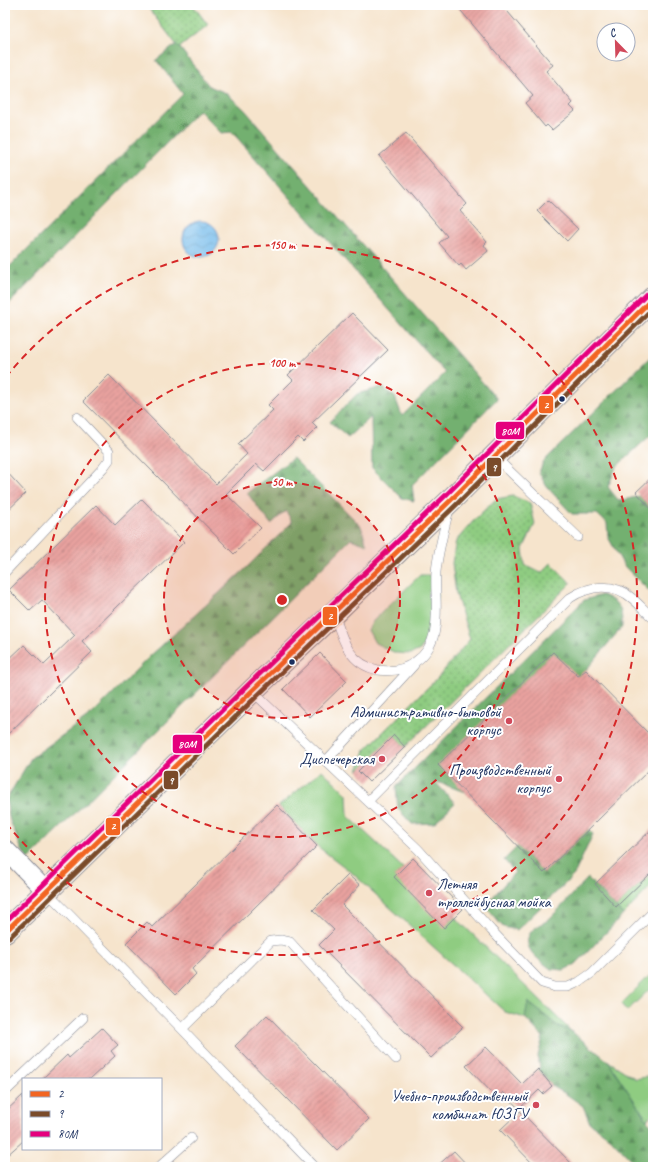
<svg xmlns="http://www.w3.org/2000/svg" width="658" height="1172" font-family="Caveat,sans-serif">
  <defs>
    <pattern id="forest-firs" width="22" height="20" patternUnits="userSpaceOnUse"><rect width="22" height="20" fill="#73b06f"/><path d="M5 1l3.5 6h-7zM16 11l3.5 6h-7z" fill="#5e905e"/></pattern>
    <pattern id="park-dots" width="8" height="8" patternUnits="userSpaceOnUse"><rect width="8" height="8" fill="#8fcc81"/><path d="M2 2h.1M6 6h.1" fill="none" stroke="#74a66d" stroke-width="1.8" stroke-linecap="round"/></pattern>
    <pattern id="water-waves" width="16" height="10" patternUnits="userSpaceOnUse"><rect width="16" height="10" fill="#72baea"/><path d="M0 5q4-4 8 0t8 0" fill="none" stroke="#5d98c1"/></pattern>
    <pattern id="building-hatch" width="6" height="6" patternUnits="userSpaceOnUse"><rect width="6" height="6" fill="#e9a29f"/><path d="M-1 1l2-2M0 6l6-6M5 7l2-2" fill="none" stroke="#bc8485"/></pattern>
  </defs>
  <rect width="100%" height="100%" fill="#fff"/>
  <filter id="ink" filterUnits="userSpaceOnUse"><feTurbulence type="fractalNoise" baseFrequency=".025" numOctaves="2"/><feDisplacementMap in="SourceGraphic" scale="8" xChannelSelector="R" yChannelSelector="G"/><feConvolveMatrix kernelMatrix="1 2 1 2 8 2 1 2 1" color-interpolation-filters="sRGB"/></filter>
  <filter id="wash" filterUnits="userSpaceOnUse"><feTurbulence type="fractalNoise" baseFrequency=".012" numOctaves="4" result="noise"/><feDisplacementMap in="SourceGraphic" scale="16" xChannelSelector="R" yChannelSelector="G"/><feGaussianBlur stdDeviation="0.9" result="paint"/><feColorMatrix in="noise" values="0 0 0 0 0 0 0 0 0 0 0 0 0 0 0 0 0 1.4 0 .05"/><feComposite in="paint" operator="in"/></filter>
  <g filter="url(#wash)">
    <rect width="100%" height="100%" fill="#f6e4cc"/>
    <path fill="#8fcc81" stroke="#557e70" d="M420,575H429L436,580L438,595L430,633L420,650L411,654L396,653L375,643L368,630L373,621Z
      M322,770L347,794L348,816L403,868L444,927L455,917L571,1031L558,1026L528,1003L525,1018L505,1012L351,872L317,846L279,806Z
      M653,871V884L623,915L616,907Z
      M653,972V986L627,1011L621,1004Z
      M608,1061L636,1079L653,1075V1114L647,1120Z"/>
    <path fill="url(#forest-firs)" stroke="#477066" d="M177,44L209,86L226,93L244,109L497,399L412,485L414,501L402,498L372,468L371,417L348,438L330,422L357,394L382,387L395,397L402,416L445,373L232,132L221,133L199,110L5,308V271L183,94L156,60Z
      M653,354V433L616,467L608,487L619,501L640,496L653,511V595L624,566L608,537L607,523L597,514H572L547,487L539,473L543,462Z
      M293,458L361,526L367,545L351,539L28,860L22,850L10,821L6,800L31,758L92,714L148,658L243,571L292,522L286,511L271,524L247,493Z
      M602,595C620,603 622,607 622,627L586,670L465,792L434,781L455,803L434,823L412,824L398,809L396,787L584,600Z
      M588,829L593,834L574,875L517,930L503,927L485,906L515,872L504,860L518,846L544,873Z
      M588,878L616,907L623,915L576,964L564,970L551,969C542,962 525,952 528,938C530,928 542,925 549,919C562,907 575,891 588,878Z
      M528,1002L558,1026L571,1031L608,1061L647,1120L653,1126V1167H638L609,1137L590,1123L583,1106L566,1094L552,1086L538,1069L540,1068L538,1056L543,1037L525,1018Z"/>
    <path fill="url(#park-dots)" stroke="#557e70" d="M146,5H193L208,25L179,48Z
      M513,496L530,503L535,524L523,549L525,565L541,573L551,563L571,583L405,747L394,735L358,771L365,750L440,675L470,639L456,594L452,563L456,541L475,519L496,499Z"/>
    <path fill="url(#water-waves)" stroke="#4674a4" d="M183 239a18 18 0 1 1 36 0a18 18 0 1 1-36 0Z"/>
    <g id="blocks">
      <path fill="url(#building-hatch)" d="M456,5H502L553,65L546,71L573,103L570,106L575,111L552,130L547,125L545,127L525,103L533,96Z
        M406,133L467,204L460,211L487,242L484,245L488,251L466,270L461,264L459,266L439,243L447,236L379,156Z
        M548,200L578,229L567,241L537,211Z
        M352,313L388,350L312,423L317,428L303,442L298,437L264,471L256,464L226,494L261,528L234,554L83,401L109,375L216,484L247,454L238,444L273,410L268,405L293,380L288,375Z
        M5,470L26,493L5,513Z
        M653,476V511L636,492Z
        M142,499L184,542L82,641L92,652L5,737V663L24,645L44,665L75,635L42,600L30,611L9,590L96,505L115,525Z
        M553,652L578,676L586,670L653,738V766L544,873L438,765Z
        M320,653L347,681L310,717L283,689Z
        M394,735L405,747L369,782L358,771Z
        M277,805L317,846L192,969L196,974L176,994L126,943L147,922L152,927Z
        M653,828V871L616,907L595,884Z
        M413,858L463,909L444,928L394,877Z
        M348,875L360,885L342,905L463,1027L431,1058L319,945L334,930L313,910Z
        M267,1015L369,1119L337,1150L235,1046Z
        M102,1028L118,1045L111,1051L115,1056L90,1079H42L67,1055L69,1058Z
        M486,1047L522,1084L538,1069L552,1086L543,1094L539,1090L519,1109L503,1092L497,1098L466,1066Z
        M23,1095V1141L5,1157V1112Z
        M520,1111L575,1167H536L500,1130Z
        M454,1151L469,1167H436Z"/>
    </g>
  </g>
  <g filter="url(#ink)">
    <use href="#blocks" fill-opacity="0" stroke="#888a95" stroke-width="1"/>
    <g fill="none" stroke-linecap="round" stroke-linejoin="round">
      <defs>
        <path id="service" d="M495,457L578,537
          M5,572L103,468L109,460V451L77,417
          M334,613C342,638 348,664 378,670C391,672 404,670 415,662C445,642 434,603 436,572C438,551 444,530 449,509
          M252,691L418,849L491,930L542,983L555,987H568L579,982L592,973L653,912
          M326,761L414,665
          M368,801L570,598C590,585 614,582 633,599C640,605 646,612 653,618
          M47,892L182,1029L315,1167
          M182,1029L271,941L281,940L290,942L396,1059
          M5,1092L83,1018
          M159,1167L191,1138"/>
        <path id="minor" d="M5,849L47,892"/>
        <path id="primary" d="M5,932L252,691L334,613L451,500L653,298"/>
      </defs>
      <use href="#service" stroke="#888a95" stroke-width="10"/>
      <use href="#minor" stroke="#888a95" stroke-width="20"/>
      <use href="#primary" stroke="#888a95" stroke-width="24"/>
      <use href="#service" stroke="#fff" stroke-width="9"/>
      <use href="#minor" stroke="#fff" stroke-width="18"/>
      <use href="#primary" stroke="#f5bf86" stroke-width="22"/>
      <defs>
        <path id="bus-1" d="M5,932L252,691L451,500L653,298"/>
        <path id="bus-2" d="M10,937L257,696L456,505L653,308"/>
        <path id="bus-3" d="M5,922L247,686L446,495L648,293"/>
      </defs>
      <use href="#bus-1" stroke="#fff" stroke-width="8"/>
      <use href="#bus-2" stroke="#fff" stroke-width="8"/>
      <use href="#bus-3" stroke="#fff" stroke-width="8"/>
      <use href="#bus-1" stroke="#f26522" stroke-width="5"/>
      <use href="#bus-2" stroke="#7a4b2a" stroke-width="5"/>
      <use href="#bus-3" stroke="#e5007d" stroke-width="5"/>
    </g>
  </g>
  <circle cx="282" cy="600" r="118" fill="#d62828" fill-opacity=".12"/>
  <g fill="none" stroke="#d62828" stroke-width="2" stroke-dasharray="7 5">
    <circle cx="282" cy="600" r="118"/>
    <circle cx="282" cy="600" r="237"/>
    <path d="M6 377A355 355 0 1 1 6 823"/>
  </g>
  <g fill="#1b2f5e" stroke="#fff" stroke-width="1.5">
    <circle cx="562" cy="399" r="3.5"/>
    <circle cx="292" cy="662" r="3.5"/>
  </g>
  <g fill="#d1495b" stroke="#fff" stroke-width="1.5">
    <circle cx="509" cy="721" r="4"/>
    <circle cx="382" cy="759" r="4"/>
    <circle cx="559" cy="779" r="4"/>
    <circle cx="429" cy="893" r="4"/>
    <circle cx="536" cy="1105" r="4"/>
  </g>
  <g text-anchor="middle" dominant-baseline="central" stroke-width="4" stroke-linejoin="round" paint-order="stroke">
    <g font-size="16" fill="#1b2f5e" stroke="#fff" text-anchor="end">
      <text x="501" y="712">Административно-бытовой<tspan x="501" dy="18">корпус</tspan></text>
      <text x="374" y="759">Диспечерская</text>
      <text x="551" y="770">Производственный<tspan x="551" dy="18">корпус</tspan></text>
      <text x="437" y="884" text-anchor="start">Летняя<tspan x="437" dy="18">троллейбусная мойка</tspan></text>
      <text x="528" y="1096">Учебно-производственный<tspan x="528" dy="18">комбинат ЮЗГУ</tspan></text>
    </g>
  </g>
  <circle cx="282" cy="600" r="6" fill="#d62828" stroke="#fff" stroke-width="2"/>
  <g font-size="12" text-anchor="middle" font-weight="bold" fill="#d62828" stroke="#fff" stroke-width="4" stroke-linejoin="round" paint-order="stroke">
    <text x="282" y="249">150 m</text>
    <text x="282" y="367">100 m</text>
    <text x="282" y="486">50 m</text>
  </g>
  <g stroke="#fff" stroke-width="1.5">
    <rect x="538" y="395" width="16" height="19" rx="4" fill="#f26522"/>
    <rect x="495" y="421" width="30" height="19" rx="4" fill="#e5007d"/>
    <rect x="486" y="457" width="16" height="20" rx="4" fill="#7a4b2a"/>
    <rect x="322" y="606" width="16" height="20" rx="4" fill="#f26522"/>
    <rect x="172" y="734" width="31" height="20" rx="4" fill="#e5007d"/>
    <rect x="163" y="770" width="16" height="20" rx="4" fill="#7a4b2a"/>
    <rect x="105" y="817" width="16" height="19" rx="4" fill="#f26522"/>
  </g>
  <g font-size="11" text-anchor="middle" font-weight="bold" fill="#fff">
    <text x="546" y="409">2</text>
    <text x="510" y="435">80М</text>
    <text x="494" y="471">9</text>
    <text x="330" y="620">2</text>
    <text x="187" y="748">80М</text>
    <text x="171" y="784">9</text>
    <text x="113" y="830">2</text>
  </g>
  <rect width="658" height="1172" fill="none" stroke="#fff" stroke-width="20"/>
  <rect x="22" y="1078" width="140" height="72" fill="#ffffff" stroke="#a4acbf"/>
  <rect x="30" y="1091" width="20" height="6" fill="#f26522" stroke="#a4acbf"/>
  <text x="58" y="1098" font-size="12" fill="#1b2f5e">2</text>
  <rect x="30" y="1111" width="20" height="6" fill="#7a4b2a" stroke="#a4acbf"/>
  <text x="58" y="1118" font-size="12" fill="#1b2f5e">9</text>
  <rect x="30" y="1131" width="20" height="6" fill="#e5007d" stroke="#a4acbf"/>
  <text x="58" y="1138" font-size="12" fill="#1b2f5e">80М</text>
  <g transform="translate(616 42) rotate(337)"><circle r="19" fill="#ffffff" stroke="#a4acbf"/>
  <path d="M0-3L7 15L0 10L-7 15Z" fill="#d1495b"/>
  <text y="-6" font-size="11" font-weight="bold" text-anchor="middle" fill="#1b2f5e">С</text>
  </g>
</svg>
